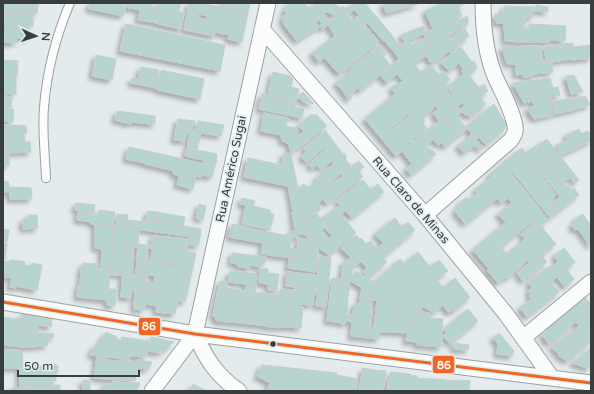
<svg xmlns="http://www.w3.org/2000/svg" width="594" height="394" font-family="'Varela Round',sans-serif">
  <defs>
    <filter id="shadow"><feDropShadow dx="-3.5" dy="3.5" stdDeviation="2" flood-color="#0004"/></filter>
  </defs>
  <rect width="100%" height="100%" fill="#e4ebec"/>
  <path fill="#b8d4d0" stroke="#c8cdcd" filter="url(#shadow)" d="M3,3H18V6L3,7Z
    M18,3H38V6H18Z
    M90,3H111L109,13L89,9Z
    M111,3H123L122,7L125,8L123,16L109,13Z
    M126,3H142L140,10L125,7Z
    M142,3H153L151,11H155L152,22L138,20Z
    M157,3H170L169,5L171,6L166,26L152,22Z
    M172,3H181L179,12L184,13L181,29L166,26Z
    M189,3H201L195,32L184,30Z
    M201,3L248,13L245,27L233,25V23L228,22V24L207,20V16L199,14Z
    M220,3H228L227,9L219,7Z
    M228,3H250L248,13L227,9Z
    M289,3H305L310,10L285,26L282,18L286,13L284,11Z
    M312,3H333L341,8L342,6L347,9L335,16Z
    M355,3H365L369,8L359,14L354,10L347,16L343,11Z
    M383,3H417L418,4L386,13Z
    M442,3H465L458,7L462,16L433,29L425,11Z
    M316,5L327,12L324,14L328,21L322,24L319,20L315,22L319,27L297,41L285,26Z
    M536,5L548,7V12L535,11Z
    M38,6L37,13H3V7Z
    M504,6L533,7L532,18L526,17V24L496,23L495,14L502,15V11H504Z
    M369,8L376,16L356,32L349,24L359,14Z
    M343,11L352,22L335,36L328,25L322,29L319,26Z
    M11,14L33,15V26L11,25Z
    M3,15H11V25H3Z
    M376,16L391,34L383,41L367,22Z
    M468,16V24L431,46L424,33L450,21L451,23Z
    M198,18L245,27L242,42L228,39L229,35L215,32L214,36L195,32Z
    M504,23L524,24V31H521L520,42L505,41Z
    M126,24L225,45L220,71L120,51Z
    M349,24L356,32L337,47L331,39Z
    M529,24L566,26L565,41L550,40L549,42H520L521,31H524V28H529Z
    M3,25V28H6V25H29V38H16V43L3,42Z
    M366,26L379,42L339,74L324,57L344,41L346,42Z
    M424,26L427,32L405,42L401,35Z
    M465,29L469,36L432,64L422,51L446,36L449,40Z
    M391,34L398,44L392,50L384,40Z
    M426,37L431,46L410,58L399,45L409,40L413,45Z
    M331,39L337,47L319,62L312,53Z
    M567,43L571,59L551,62V60H546L544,46L549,47Z
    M573,43V47L591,45V58L571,60L567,44Z
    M398,44L406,53L399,59L392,49Z
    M379,45L386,54L342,90L336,83L351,71L350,69Z
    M541,46L542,60H545V63L507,64L502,47Z
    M455,47L457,49L461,47L472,62L463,69L459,63L449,71L441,62L451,54L449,51Z
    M422,51L426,56L414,64L410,58Z
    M406,53L421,72L396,94L391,88L398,83L399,84L403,81L397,74L387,83L380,75Z
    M96,55L116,59L112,80L92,76Z
    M383,56L391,66L360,91L358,88L350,95L352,97L349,100L342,90Z
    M3,60L18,61L17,76H3Z
    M474,61L477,68L469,75L479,88L459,105L452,96L453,95L447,87L464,74L461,71Z
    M552,62L553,72L533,74V76L523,77V74L516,75V64Z
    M431,65L439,75L444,71L450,80L436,91L421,72Z
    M141,67L159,70L156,88L131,83L132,78L138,79Z
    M161,70L204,79L200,99L157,90Z
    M273,72L290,76L293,79L291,87L299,89L296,101L268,95Z
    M421,72L436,91L380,137L365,119Z
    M574,75L583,92L571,94L566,76Z
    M3,77H16V94H3Z
    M550,78L553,88L519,94L513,83Z
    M484,84L488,91L480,97L486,104L470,117L468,114L466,116L462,111L466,108L462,102Z
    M443,86L459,105L452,110L436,91Z
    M558,87L560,95L524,103L519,94Z
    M436,91L452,110L439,121L433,113L438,109L429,97Z
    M303,92L314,104L303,102L298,96Z
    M262,94L273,96L272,98L295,102V107L304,109L302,118L259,109Z
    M3,96L12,97L11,108L3,107Z
    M585,96L590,105L573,110L570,100Z
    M551,97L552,102H550L553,115L534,119L527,108L534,107L533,101Z
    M428,98L435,107L422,117L415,108Z
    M570,98L573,110L555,114L552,102Z
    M494,104L506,124L504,130L486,145L479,137L476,139L466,127Z
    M457,106L460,109L464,106L465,108L457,117L452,110Z
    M415,108L425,121L423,123L427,128L405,146L406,147L396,156L380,137L390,128L392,130L410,115L409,114Z
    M3,109H14L13,122L3,121Z
    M452,110L467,129L459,136L444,117Z
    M117,111L155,116V124H150L132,122L131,124L115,120Z
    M264,113L288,118L286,126L294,128L287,136L261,131Z
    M312,114L314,116L316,114L327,126L305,143L300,134L304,132L298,126Z
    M443,118L458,136L445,147L441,143L438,145L427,130Z
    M178,119L195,121L194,126L189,125L188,133H186L185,141L174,140Z
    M198,121L224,125L221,136L201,133L199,143H198L197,149L188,147L189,129L196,130Z
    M3,125H7L8,138H3Z
    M7,125L26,126L27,133H23V136H24L25,142H30L31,152L10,153Z
    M294,127L299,131L297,132L304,144L291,153L287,136Z
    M579,129L581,134L588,131L591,137V141L561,155L556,145L568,140L566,135Z
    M325,130L333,141L306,162L301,156L306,152L304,148Z
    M427,130L434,139L426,146L430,150L431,149L436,154L411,175L406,169L412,164L402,151Z
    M472,134L483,148L480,150L475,145L464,153L458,146Z
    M281,135L287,136L289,144L282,141Z
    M3,138H8L9,153H3Z
    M547,139L579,180L575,183L571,177L564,182L537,146Z
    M333,141L343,154L320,169L317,165L312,169L309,164L326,149L324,148Z
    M535,146L552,168L543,175L526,153Z
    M129,147L147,151L145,163L126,159Z
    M187,148L217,154L216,163L185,156Z
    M522,148L533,162L532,163L556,195L549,201L513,155Z
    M147,151L165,155L162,168L145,164Z
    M3,153H9V165L3,166Z
    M284,153L291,154L298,188L244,177L248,158L282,165Z
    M344,153L347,157L345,159L351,166L323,188L316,178L334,164L332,162Z
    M165,155L204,164V160L216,163L212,177L202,175V177L196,176L193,189L177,185L179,176L173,174L174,171L162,168Z
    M513,155L557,212L550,218L512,171L511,173L503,163Z
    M359,161L364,167L358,171L363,177L340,194L333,184L343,176L341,174Z
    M503,163L518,182L489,205L475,190L491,177L489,175Z
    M553,168L566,186L557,193L543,175Z
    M363,180L371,190L345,211L337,201Z
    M8,181L10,191L4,192L3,182Z
    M317,181L322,189L301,205L298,188L304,184L308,188Z
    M331,182L340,194L327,204L323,199L317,204L321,209L304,222L301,205Z
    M518,182L533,200L506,223L498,214L512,203L508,198L501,203L497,199Z
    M378,184L384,192L352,218L345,210Z
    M288,185L294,187L295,191L299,190L303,214L293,212Z
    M568,185L572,190L574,188L579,195L566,205L557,193Z
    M9,187L31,188L32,199H10Z
    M478,193L489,205L465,224L455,211L463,200L466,198L470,199Z
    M560,197L566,205L557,212L551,204Z
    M242,198L255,201L253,206L270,210V213L274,214L270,230L242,224L246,205L240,204Z
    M533,200L548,220L525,239L521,234L537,220L536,219L524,228L520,223L523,220L517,213Z
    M76,203L95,205L94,213L75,210Z
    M199,204L206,206L203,220L196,218Z
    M340,205L345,211L326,226L321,219Z
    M99,210L115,212L113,225L91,224L92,222L77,220L78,212L98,215Z
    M148,211L157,212L156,220H153V222L146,221Z
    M157,212L185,217L183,225L156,220Z
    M292,212L303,214L307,235L298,234V238L289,236V232L295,231Z
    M517,213L523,220L520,223L524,228L501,247L507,254L489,269L473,250Z
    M118,214L128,215L127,220L138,221L137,229L116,226Z
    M317,214L326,226L308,240L304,222L307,220L308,221Z
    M341,214L356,233L329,255L308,240L321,229L329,239L332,236L324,227Z
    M583,214L591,226V247L578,229L575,230L571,225L576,221L575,219Z
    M28,215H37L38,228L23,229V219H28Z
    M395,218L402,227L383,243L375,234Z
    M138,221L155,223V221L158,222L157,232L137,229Z
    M158,221L201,229L200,238L157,232Z
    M408,222L415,230L388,253L381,245Z
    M95,224L113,225L110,269H101L102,249L95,248Z
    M232,224L270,233V232L292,237L290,248L229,237Z
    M114,226L126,227L123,275H111Z
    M541,226L556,244L530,264L515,247Z
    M126,227L139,229L138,247L134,246V249H124Z
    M3,229L9,230L7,242H3Z
    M356,235L360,239L361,238L366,244L370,241L376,248L352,269L342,263L351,258L341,248Z
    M153,236L189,239V236L200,238L198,246L188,244L187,251L151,246Z
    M299,238L308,240L318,248V253L297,249Z
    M3,243L7,244L5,259L3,258Z
    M263,243L318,253L317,261L261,254Z
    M138,244L153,246V249L147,248L146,260L137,259Z
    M381,245L388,253L383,257L387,262L368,278L363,271L367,268L361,261Z
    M153,246L196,253L193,267L151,261Z
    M515,247L527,261L508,278L506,277L498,283L487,270Z
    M564,248L575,262L558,276L551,268L558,261L554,256Z
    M124,249H133L132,269L123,268Z
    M418,252L430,267L398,294L374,282L400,259L404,264Z
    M232,253L266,257L265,263H262V267L250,265V268L238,267V264L231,263Z
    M542,255L547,262L523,281L517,273L529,263L530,265Z
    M320,256L331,258L326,307L316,306L317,294H315Z
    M3,258H4V261L9,262L6,278L3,277Z
    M137,259L152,261L151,266L142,265V268L144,269L143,274L136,273Z
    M289,259L318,262L316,272L288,268Z
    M10,260L21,261L16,288L10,287L12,278L6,277Z
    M439,260L448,271L436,279L444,288L422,306L398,294Z
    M21,261L25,262L24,265L31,266L32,263L42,265L37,290L16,286Z
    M83,263L98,264L97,269H110L108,300L77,297L78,286H80L81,268H83Z
    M152,263L179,267V265L193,267L190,281L143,274L144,266L152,267Z
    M343,264L352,269L351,282L341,281Z
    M550,266L558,276L551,282L559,292L527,317L520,308L545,288L535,277Z
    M123,268L132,269V275H136L135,292L132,291L131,298L121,297Z
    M260,268L268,269V273L279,274L277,290H268V284L259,283Z
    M566,269L574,279L565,287L557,277Z
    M230,271L256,274L257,275L256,285L228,282Z
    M356,271L374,282L372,301L360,299L362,288L351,281Z
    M287,272L316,275L314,292L294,290L295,287L286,286Z
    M136,273L147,275L146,289L135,288Z
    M155,276L190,281L187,295L146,289V282L154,283Z
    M535,277L545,288L531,299L529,296L531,295L528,291L532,287L528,283Z
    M332,278L340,279L337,322L327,321Z
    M455,278L470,297L453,312L452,310L449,313L443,305L434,313L422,306Z
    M220,281L227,282V288L235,289L229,322L217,321L213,315Z
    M341,281L349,282V285H350L347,301H348L346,323L343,324L337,322Z
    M374,282L398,294L394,332H380V329L379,339L368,338L369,328H374L377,300H372Z
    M246,284L256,285L250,324L240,323Z
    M135,288L159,291L157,306L145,304L144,310L134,309Z
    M108,289H116L115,306L107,305Z
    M235,289L245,291L240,323L229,322Z
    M281,289L291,290L287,327H270L275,295H280Z
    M291,290L314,292L313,305L296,304V306L303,307L301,328L287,327Z
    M159,291L187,295L185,302L178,301L175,314L156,312Z
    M255,292L264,293L260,325L250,324Z
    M264,293L275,295L270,327L260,325Z
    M398,294L422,306L421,313L410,311L407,333L394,332Z
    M584,296L591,304V309L549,344L542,335L553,326L551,323Z
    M360,299L372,301L368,338L351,336L352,322L346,321L347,315H353L354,304H359Z
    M468,309L478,321L450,344L443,336L447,333L444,329Z
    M591,309V328L585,333L576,322Z
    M410,312L421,313L417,342L406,341Z
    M421,312L430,313L429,318L443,319L441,336H443L441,347L417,345Z
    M22,314L52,319L51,327L38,325L37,333L19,331Z
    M3,317L21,320L19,331L3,329Z
    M579,326L585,333L558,354L552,347Z
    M3,329L25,331L24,347L3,345Z
    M588,330L591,333V341L567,361L558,355Z
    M25,331L54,334L53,338H48L47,346H36V347H24Z
    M106,332L117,337L107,357L90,355L95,345L98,346Z
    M499,333L514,351L512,356L497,354L498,344L493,338Z
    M122,337L149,341L146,357L129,356V359L107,357L116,339L121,341Z
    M151,337L174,342L160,353L148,351Z
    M454,343L469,345L468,350L454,349Z
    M591,348V362L590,363L583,355Z
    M15,350L22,351L23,368H3V351Z
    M583,355L590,363L591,362V366L587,368L572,363Z
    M97,356L107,357L106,360L119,361L117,380L94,378Z
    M119,358L125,359V361L137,362V360L152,362L148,369L137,368L135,381L117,380Z
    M58,365V372L56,373V381H50V385L20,387L19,368Z
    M262,365L337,373L334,391H270L267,390L270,383L257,376Z
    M363,368L374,370L370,391H359Z
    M374,370L386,371L383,391H370Z
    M391,372L410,374L408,391H387L388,380H390Z
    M336,375L358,379L356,391H334Z
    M410,375L417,376V378L434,379L432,391L408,390Z
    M434,379L459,381L457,391H432Z
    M83,380L90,381V391H83Z
    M459,380L470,381L469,391H457Z
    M112,382L140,383L137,390L129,389V391H101L102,389H104L105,384H112Z
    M193,384L207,391H189Z
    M60,385V391H39L38,386Z
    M38,386L39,391H13L12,388Z"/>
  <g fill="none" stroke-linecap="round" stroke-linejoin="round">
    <defs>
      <path id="lane" d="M46,178C45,154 42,130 44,107C47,71 56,36 70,3"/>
      <path id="street" d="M262,29L425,215L506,314L552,378
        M425,215L511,140C514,135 516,132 515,126C512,108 501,91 494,74C486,53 483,25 483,3
        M3,302L195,334L591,383
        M195,334C206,359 217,376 239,391
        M523,338L591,282
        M152,391L195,334L268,3"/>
    </defs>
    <use href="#lane" stroke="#9ca1a2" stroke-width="10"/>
    <use href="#street" stroke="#9ca1a2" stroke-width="17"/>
    <use href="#lane" stroke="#fbfcfc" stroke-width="8"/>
    <use href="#street" stroke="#fbfcfc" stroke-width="15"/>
    <defs>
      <path id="bus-1" d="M3,302L195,334L591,383"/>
    </defs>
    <use href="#bus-1" stroke="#e1eeef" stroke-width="6"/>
    <use href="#bus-1" stroke="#f26522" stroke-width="3"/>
  </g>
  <circle fill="#383d3e" stroke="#e1eeef" stroke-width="1.5" cx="273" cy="344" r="3.5"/>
  <g text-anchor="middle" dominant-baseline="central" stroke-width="3.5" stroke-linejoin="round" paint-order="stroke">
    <g font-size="12" fill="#383d3e" stroke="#e1eeef">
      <text transform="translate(231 169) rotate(-78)">Rua Américo Sugai</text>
      <text transform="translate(411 200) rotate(49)">Rua Claro de Minas</text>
    </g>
  </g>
  <g stroke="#e1eeef" stroke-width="1.5">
    <rect x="138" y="317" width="23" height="19" rx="4" fill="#f26522"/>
    <rect x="432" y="355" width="23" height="19" rx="4" fill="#f26522"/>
  </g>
  <g font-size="11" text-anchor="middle" font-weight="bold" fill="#fff">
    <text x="149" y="330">86</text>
    <text x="444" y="369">86</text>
  </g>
  <rect width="594" height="394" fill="none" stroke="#383d3e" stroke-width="8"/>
  <g transform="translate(36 36) rotate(93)" stroke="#e1eeef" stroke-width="3" paint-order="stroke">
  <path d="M0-3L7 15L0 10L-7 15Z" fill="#383d3e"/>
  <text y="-6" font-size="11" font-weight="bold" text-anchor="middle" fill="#383d3e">N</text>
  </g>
  <path d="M18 370v6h121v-6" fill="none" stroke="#383d3e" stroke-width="2"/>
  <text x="24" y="370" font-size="12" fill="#383d3e" stroke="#e1eeef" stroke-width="3" paint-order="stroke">50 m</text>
</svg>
